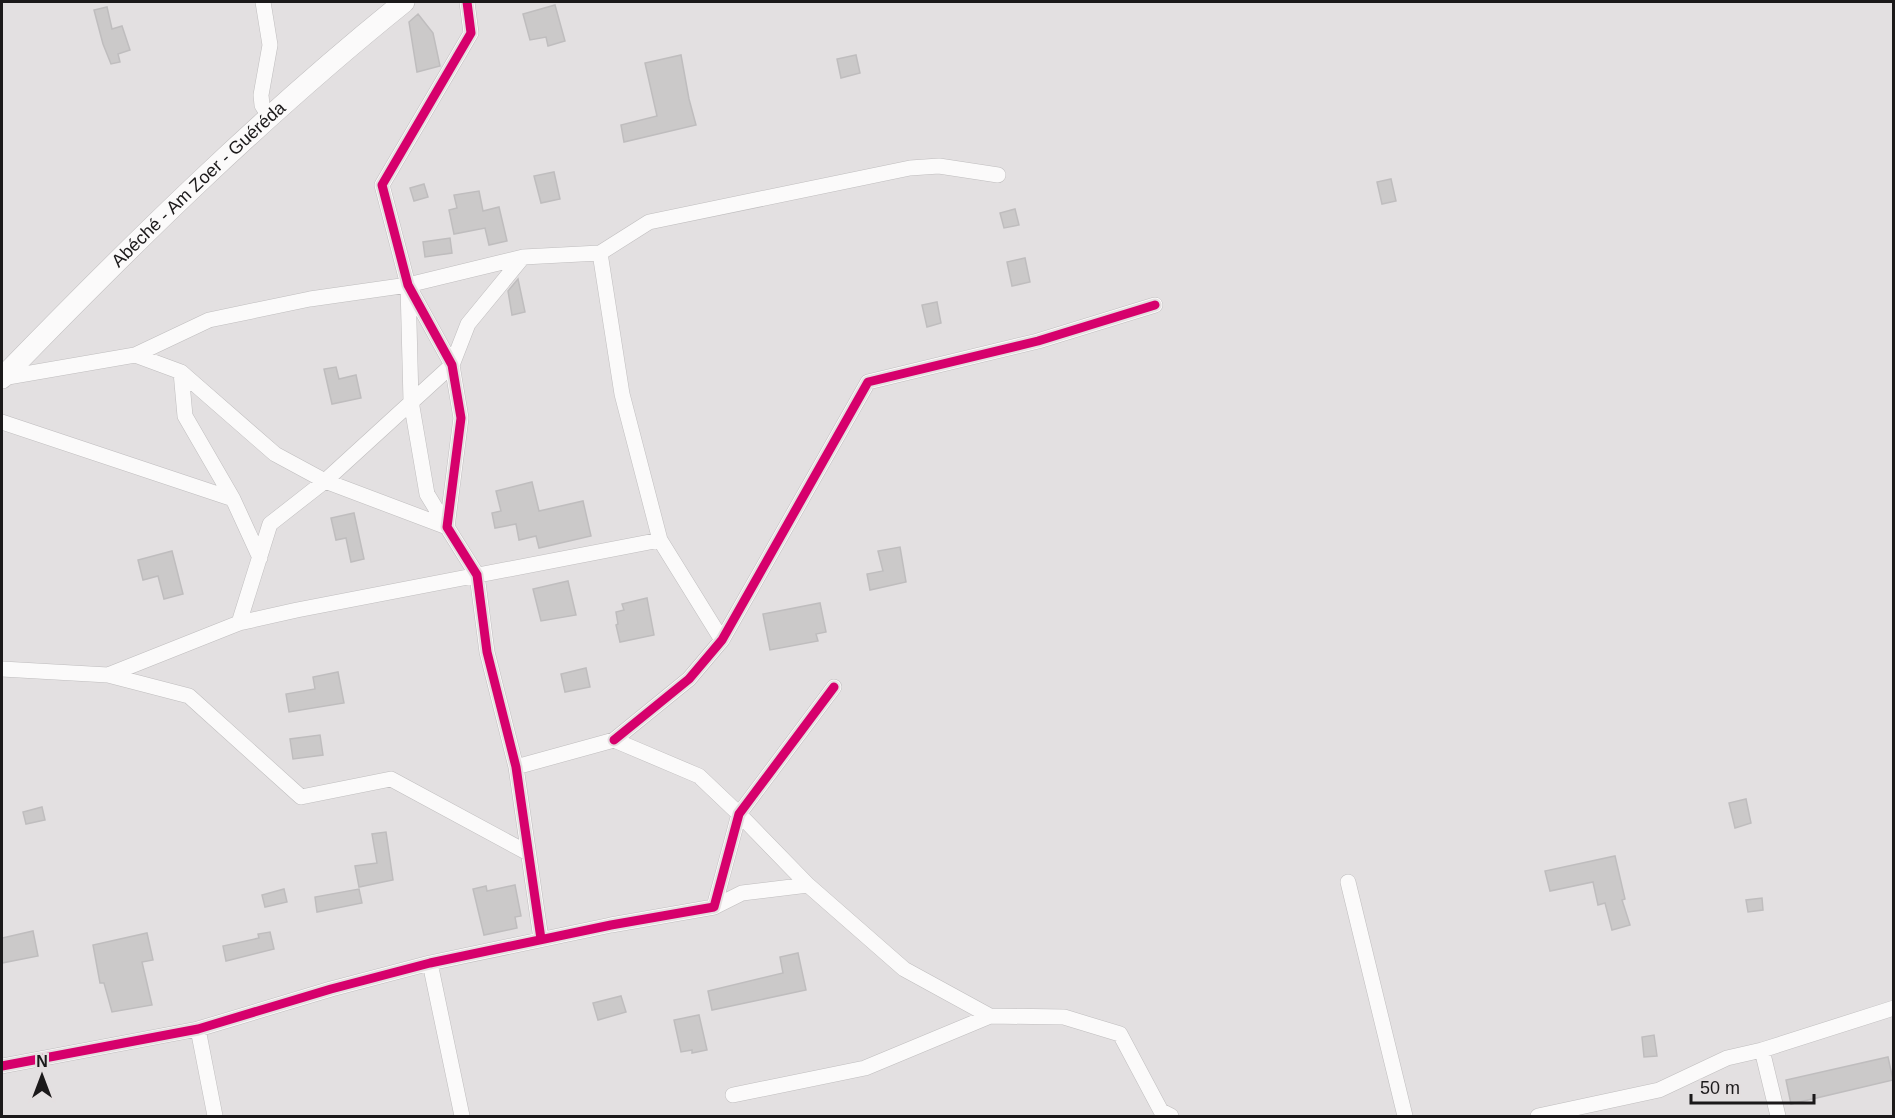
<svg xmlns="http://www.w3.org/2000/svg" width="1895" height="1118" font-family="Arial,sans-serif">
  <rect width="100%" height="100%" fill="#e3e0e1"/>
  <path fill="#cbc9c9" stroke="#bfbdbe" stroke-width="1.5" d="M555,5L565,41L548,46L546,37L530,40L523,14Z
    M107,7L112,29L122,26L130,50L118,54L120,62L111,64L103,44L94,10Z
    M418,14L433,33L440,66L417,72L409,22Z
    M681,55L689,99L696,125L624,142L621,125L657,116L645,63Z
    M856,55L860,73L841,78L837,59Z
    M554,172L560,199L541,203L534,176Z
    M1391,179L1396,201L1382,204L1377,182Z
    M424,184L428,197L414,201L410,188Z
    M479,191L483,211L499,207L507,241L489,245L485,228L454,234L449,210L457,208L454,195Z
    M1015,209L1019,225L1004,228L1000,213Z
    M450,238L452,253L425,257L423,242Z
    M1025,258L1030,282L1012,286L1007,262Z
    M518,279L525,312L512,315L508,291Z
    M937,302L941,323L927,327L922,305Z
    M336,367L339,379L356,375L361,398L332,404L324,369Z
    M532,482L539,511L583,501L591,536L539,548L536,536L519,540L516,524L495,528L492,513L501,511L496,491Z
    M354,513L364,559L351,562L346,538L336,540L331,518Z
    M900,547L906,582L870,590L867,574L883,571L878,551Z
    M172,551L183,594L164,599L158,576L143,580L138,560Z
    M568,581L576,615L541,621L533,589Z
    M647,598L654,635L620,642L616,625L618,624L616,612L624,610L622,604Z
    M820,603L826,632L816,634L818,641L770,650L763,614Z
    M586,668L590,687L565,692L561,674Z
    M338,672L344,703L289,712L286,694L315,689L313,677Z
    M320,735L323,755L293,759L290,739Z
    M1746,799L1751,823L1735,828L1729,803Z
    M42,807L45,820L26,824L23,812Z
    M386,832L393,880L359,887L355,866L377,863L372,834Z
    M1615,856L1625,899L1622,900L1630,925L1612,930L1605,903L1598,905L1593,882L1550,891L1545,871Z
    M515,885L521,916L515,917L517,928L484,935L473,889L486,886L487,891Z
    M284,889L287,902L265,907L262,895Z
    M359,889L362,903L317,912L315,897Z
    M1762,898L1763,910L1748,912L1746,900Z
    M33,931L38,956L2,963V938Z
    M270,932L274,949L226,961L223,946L259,938L258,934Z
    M147,933L153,960L142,962L152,1005L112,1012L104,983H100L93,945Z
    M798,953L806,990L712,1010L708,991L783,973L780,957Z
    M621,996L626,1012L598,1020L593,1003Z
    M699,1015L707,1050L692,1053V1050L681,1052L674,1020Z
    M1654,1035L1657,1056L1644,1057L1642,1037Z
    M1888,1057L1893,1080L1791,1104L1786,1080Z"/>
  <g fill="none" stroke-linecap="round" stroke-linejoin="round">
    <defs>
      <path id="street" d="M263,2L270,45L261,95L262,105L270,118
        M467,2L471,33L382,185L408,285L452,365L461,418L447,527L477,575L487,652L516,767L541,939
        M600,253L622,394L660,540L722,640
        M408,285L523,257L600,253L649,222L910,168L939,166L998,175
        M135,355L181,372L275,454L325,481L447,527
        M181,372L185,416L233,499L260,558
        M2,378L135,355L209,320L310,299L408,285L411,401L427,494L447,527
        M2,422L233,499
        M239,623L270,524L325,481L452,365L468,324L523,257
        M2,669L108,675L189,696L301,797L391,779L528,853
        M108,675L239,623L297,610L660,540
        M614,740L689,679L722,640L868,382L1038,341L1155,305
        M516,767L614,740L699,776L739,814L808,885
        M1348,882L1405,1116
        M714,907L742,893L808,885L904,969L990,1016L1064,1017L1120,1034L1161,1111L1171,1116
        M430,963L462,1116
        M198,1029L215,1116
        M1762,1050L1778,1116
        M2,1066L198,1029L331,989L430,963L611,925L714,907L739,814L834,687
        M733,1095L865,1068L990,1016
        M1538,1116L1659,1090L1727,1058L1762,1050L1894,1008"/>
      <g id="secondary">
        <path id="s1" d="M2,378C130,246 261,117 404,2"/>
      </g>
    </defs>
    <use href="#street" stroke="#bfbdbe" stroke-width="16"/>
    <use href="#secondary" stroke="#bfbdbe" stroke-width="22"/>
    <use href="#street" stroke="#fbfafa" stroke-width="15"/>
    <use href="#secondary" stroke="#fbfafa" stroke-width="21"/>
    <defs>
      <path id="cycleway" d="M467,2L471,33L382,185L408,285L452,365L461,418L447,527L477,575L487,652L516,767L541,939
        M614,740L689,679L722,640L868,382L1038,341L1155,305
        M2,1066L198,1029L331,989L430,963L611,925L714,907L739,814L834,687"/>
    </defs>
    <use href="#cycleway" stroke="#e4dfe0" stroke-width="13"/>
    <use href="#cycleway" stroke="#d6006c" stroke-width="9"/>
  </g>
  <g text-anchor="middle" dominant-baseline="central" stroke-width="4.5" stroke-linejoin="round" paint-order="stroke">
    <g font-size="18" fill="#1b191a" stroke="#e4dfe0">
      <text stroke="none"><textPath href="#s1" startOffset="276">Abéché - Am Zoer - Guéréda</textPath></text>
    </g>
  </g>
  <rect width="1895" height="1118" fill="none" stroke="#1b191a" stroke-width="6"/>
  <g transform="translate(42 1076)" stroke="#e4dfe0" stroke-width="4.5" paint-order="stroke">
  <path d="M0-4.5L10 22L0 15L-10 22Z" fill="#1b191a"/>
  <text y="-9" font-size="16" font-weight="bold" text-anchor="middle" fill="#1b191a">N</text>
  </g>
  <path d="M1691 1094v9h123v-9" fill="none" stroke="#1b191a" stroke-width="3"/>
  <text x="1700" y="1094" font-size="18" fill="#1b191a" stroke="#e4dfe0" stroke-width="4.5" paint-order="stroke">50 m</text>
</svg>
